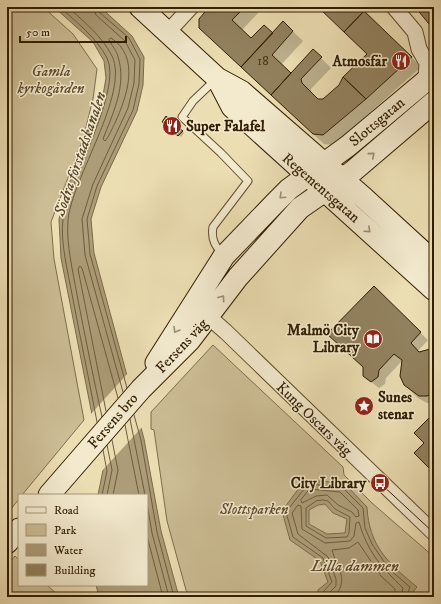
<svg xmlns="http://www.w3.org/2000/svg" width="441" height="604" font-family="'IM FELL DW Pica',serif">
  <rect width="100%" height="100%" fill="#ecdeb3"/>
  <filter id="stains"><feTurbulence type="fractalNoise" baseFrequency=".005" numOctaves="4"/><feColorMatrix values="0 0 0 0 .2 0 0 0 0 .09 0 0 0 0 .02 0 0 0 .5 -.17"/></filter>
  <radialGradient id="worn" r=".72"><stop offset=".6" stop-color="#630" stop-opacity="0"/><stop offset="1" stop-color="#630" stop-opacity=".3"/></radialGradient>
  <path fill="#ccbd95" stroke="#7e6d4c" d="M7,7H43L73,34L97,69L93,99L83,139L51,222L54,259L84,420L22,495H19V499L7,514Z
    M213,345L343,467L344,475L372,503L434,557V597H190L186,590L167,521L154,430L151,429V412Z
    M15,556L19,560V585H47L60,597H7V565Z"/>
  <path fill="#ac9c77" stroke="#7b6948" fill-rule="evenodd" d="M54,7H100L132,36L144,57L143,85L137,111L101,187L91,219L94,253L144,439L161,531L179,597H99L96,585H147V495H98L103,470L61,258L59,219L70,181L102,101L106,78L104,61L93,42Z
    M305,480L344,483L367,507C369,546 388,563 417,587L409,597H319L318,590L328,582L320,561L290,540L282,511ZM325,504L333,513L347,519L345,533L327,534L309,524V510L318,505Z"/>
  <path fill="#ecdeb3" d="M129,372L143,426L100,473L90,415Z"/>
  <path fill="#0003" d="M174,7H194L182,14Z
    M211,7H269L265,11L259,12L241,31L251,40L273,34L284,23L303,41L281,65L291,74L313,50L331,68L311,89V94L317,100H323L340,86L368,54L319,7H361L421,67L333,145L324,144L210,38Z
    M166,118L184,133L181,137L163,122Z
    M374,288L428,340L418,351L420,353L434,352V403H427L418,398L405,385L403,360L386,378L385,384L379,388L364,376Z"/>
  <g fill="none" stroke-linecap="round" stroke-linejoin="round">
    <path stroke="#6e5c3c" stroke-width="1" d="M60,7C77,23 96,37 107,58C123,90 69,180 63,219C60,241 68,273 72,294C80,337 89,379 97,422
      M68,7C84,22 102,36 112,56C130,93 72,178 68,220C66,245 73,271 77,295C85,336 93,376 102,417
      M93,7L96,15L125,41L135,60L134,83L128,108L93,184L82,219L85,255L123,392
      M98,7L99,12L129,38L140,59L139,84L133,110L97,186L87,219L90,254L127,388
      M111,38C141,57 127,96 115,123C112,128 109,137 105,141L103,139C113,113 127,85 118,57C117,51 112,46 109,40Z
      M106,411L78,269L80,266L82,268L118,398
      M134,415L141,440L157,532L174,597
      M130,419L145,495
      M125,425L139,495
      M112,440L118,470L113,495
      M310,489L340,492L358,510L359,516L356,517L352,512L338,505L327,495L316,496L302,503L301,500Z
      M102,495L107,471L103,450
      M107,495L112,470L107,445
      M323,500L328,501L335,509L350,517L349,533L347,537L326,538L306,526V508L316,501Z
      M147,503L152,533L169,597
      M147,536L163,597
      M323,597V592L332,582L323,558L293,537L286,512L308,484L342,487L363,508L365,528L372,544L389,569L410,587L406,597
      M328,597V594L336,586V579L328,557L298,534L292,513L298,505L301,506L302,529L325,543L350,541L354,536L356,523L359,522C367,551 381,567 403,588L401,597
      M334,597C350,580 337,568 332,550L349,548L358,542L381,576L395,589V597"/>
  </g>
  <path fill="#92815e" stroke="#311d02" d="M209,7H245L232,20L251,38L264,25L273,33L241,67L199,28V19Z
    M318,7H361L364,11L344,32Z
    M415,7H434V30Z
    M364,11L412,57L366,99L343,77L367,54L344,32Z
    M283,21L293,31L272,55L291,73L271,95L241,67Z
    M313,49L322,57L301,79L302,83L318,99H323L339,85L343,77L366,99L323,135L313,134L271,95Z
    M166,116L183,131L178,136L162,122Z
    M374,286L421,332L411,343L419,352L430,349L434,351V396L432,394L427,396H419L404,385L400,376L402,360L394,354L379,370L378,377L371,382L363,376V367L327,334Z
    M434,413V473L414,453L424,443L414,433Z"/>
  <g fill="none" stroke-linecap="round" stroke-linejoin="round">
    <defs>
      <path id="lane" d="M215,80L193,101L182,117L221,153L248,181L213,227C211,238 214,246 223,254"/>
      <path id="street" d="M394,7L415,32L419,49L427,63L426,77L422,84
        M167,33L191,7
        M201,310L226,332L434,533"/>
      <path id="secondary" d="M140,7L217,78L241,91L364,198L434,262
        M217,78L232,107L434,290
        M156,363L224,256L275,203L289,189L348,146L434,74
        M49,495L141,389L190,340L238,277L300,208L352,172L434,102
        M7,543L19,529"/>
    </defs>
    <use href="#lane" stroke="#604d2e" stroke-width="9"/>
    <use href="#street" stroke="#604d2e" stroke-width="17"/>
    <use href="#secondary" stroke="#311d02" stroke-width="23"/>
    <use href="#lane" stroke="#f3eace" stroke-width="7"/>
    <use href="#street" stroke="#f3eace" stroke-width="15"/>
    <use href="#secondary" stroke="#f3eace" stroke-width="21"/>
    <path stroke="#311d02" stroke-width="1" d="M380,483L434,533"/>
  </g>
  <defs><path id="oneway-chevron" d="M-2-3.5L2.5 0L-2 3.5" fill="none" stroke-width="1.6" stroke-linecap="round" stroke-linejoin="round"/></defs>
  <g stroke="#9c8e72">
    <use href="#oneway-chevron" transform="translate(372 155) rotate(-40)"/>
    <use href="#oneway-chevron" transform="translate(282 196) rotate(137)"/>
    <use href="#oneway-chevron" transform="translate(368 230) rotate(42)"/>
    <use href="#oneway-chevron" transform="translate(222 298) rotate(-54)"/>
    <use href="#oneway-chevron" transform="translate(176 330) rotate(121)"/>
  </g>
  <defs>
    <symbol id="restaurant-disc" viewBox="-11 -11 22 22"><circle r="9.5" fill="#8f2418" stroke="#f3eace"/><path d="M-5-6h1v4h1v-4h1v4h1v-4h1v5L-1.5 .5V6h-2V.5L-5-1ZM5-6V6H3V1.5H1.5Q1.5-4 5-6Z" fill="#fff"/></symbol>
    <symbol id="library-disc" viewBox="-11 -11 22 22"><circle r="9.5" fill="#8f2418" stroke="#f3eace"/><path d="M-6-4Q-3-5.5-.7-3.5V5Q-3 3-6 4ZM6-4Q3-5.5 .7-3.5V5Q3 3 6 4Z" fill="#fff"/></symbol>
    <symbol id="sight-disc" viewBox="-11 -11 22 22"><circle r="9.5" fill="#8f2418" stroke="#f3eace"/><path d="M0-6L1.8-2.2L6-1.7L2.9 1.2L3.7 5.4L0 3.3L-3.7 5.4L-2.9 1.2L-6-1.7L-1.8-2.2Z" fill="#fff"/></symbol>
    <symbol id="bus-disc" viewBox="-11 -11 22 22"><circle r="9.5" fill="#8f2418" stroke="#f3eace"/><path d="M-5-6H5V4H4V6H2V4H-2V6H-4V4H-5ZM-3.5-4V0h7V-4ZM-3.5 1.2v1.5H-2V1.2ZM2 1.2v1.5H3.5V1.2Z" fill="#fff"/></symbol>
  </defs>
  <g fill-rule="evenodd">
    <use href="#restaurant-disc" x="390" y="50" width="22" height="22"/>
    <use href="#restaurant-disc" x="161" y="115" width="22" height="22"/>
    <use href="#library-disc" x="362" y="328" width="22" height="22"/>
    <use href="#sight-disc" x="353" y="395" width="22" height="22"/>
    <use href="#bus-disc" x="369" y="472" width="22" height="22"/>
  </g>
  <g text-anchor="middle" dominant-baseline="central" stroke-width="3" stroke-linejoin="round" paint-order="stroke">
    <g font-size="13" fill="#493619">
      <text x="263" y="61">18</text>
    </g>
    <g font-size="15" font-weight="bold" fill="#311d02" stroke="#f3eace" text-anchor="end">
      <text x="387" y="61">Atmosfär</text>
      <text x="186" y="126" text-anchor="start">Super Falafel</text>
      <text x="359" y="330">Malmö City<tspan x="359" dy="17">Library</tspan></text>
      <text x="378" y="397" text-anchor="start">Sunes<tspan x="378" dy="17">stenar</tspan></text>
      <text x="366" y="483">City Library</text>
    </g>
    <g font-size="15" font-style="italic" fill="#604d2e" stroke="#f3eace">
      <text x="51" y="71">Gamla<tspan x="51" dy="17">kyrkogården</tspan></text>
      <text x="254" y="509">Slottsparken</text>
    </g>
    <g font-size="15" fill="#311d02" stroke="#f3eace">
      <text transform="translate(377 122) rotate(-40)">Slottsgatan</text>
      <text transform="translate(321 188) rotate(41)">Regementsgatan</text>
      <text transform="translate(182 346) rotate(-47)">Fersens väg</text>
      <text transform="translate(314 419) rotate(44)">Kung Oscars väg</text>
      <text transform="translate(113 421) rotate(-49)">Fersens bro</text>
    </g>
    <g font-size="16" font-style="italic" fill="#5c492b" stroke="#f3eace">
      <text transform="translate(80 154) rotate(-71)">Södra förstadskanalen</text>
      <text x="355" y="566">Lilla dammen</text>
    </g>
  </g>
  <rect width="441" height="604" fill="none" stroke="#ecdeb3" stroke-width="24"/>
  <rect x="8" y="8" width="425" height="588" fill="none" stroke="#311d02" stroke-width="2"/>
  <rect x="12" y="12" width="417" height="580" fill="none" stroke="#311d02"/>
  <rect x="18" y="494" width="130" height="92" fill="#f3eace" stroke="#a5987c"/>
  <rect x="26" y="507" width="20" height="6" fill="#f3eace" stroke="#a5987c"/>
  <text x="54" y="514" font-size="12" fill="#311d02">Road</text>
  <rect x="26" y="524" width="20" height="12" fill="#ccbd95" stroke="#a5987c"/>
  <text x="54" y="534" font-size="12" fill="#311d02">Park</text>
  <rect x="26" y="544" width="20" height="12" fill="#ac9c77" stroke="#a5987c"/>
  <text x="54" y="554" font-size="12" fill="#311d02">Water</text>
  <rect x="26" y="564" width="20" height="12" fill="#92815e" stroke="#a5987c"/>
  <text x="54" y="574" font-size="12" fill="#311d02">Building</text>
  <path d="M20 36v6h106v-6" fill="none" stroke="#311d02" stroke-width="2"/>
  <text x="26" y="36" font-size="12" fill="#311d02" stroke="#f3eace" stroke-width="3" paint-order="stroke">50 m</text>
  <rect width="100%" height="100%" filter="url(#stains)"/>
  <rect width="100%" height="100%" fill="url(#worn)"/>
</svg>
